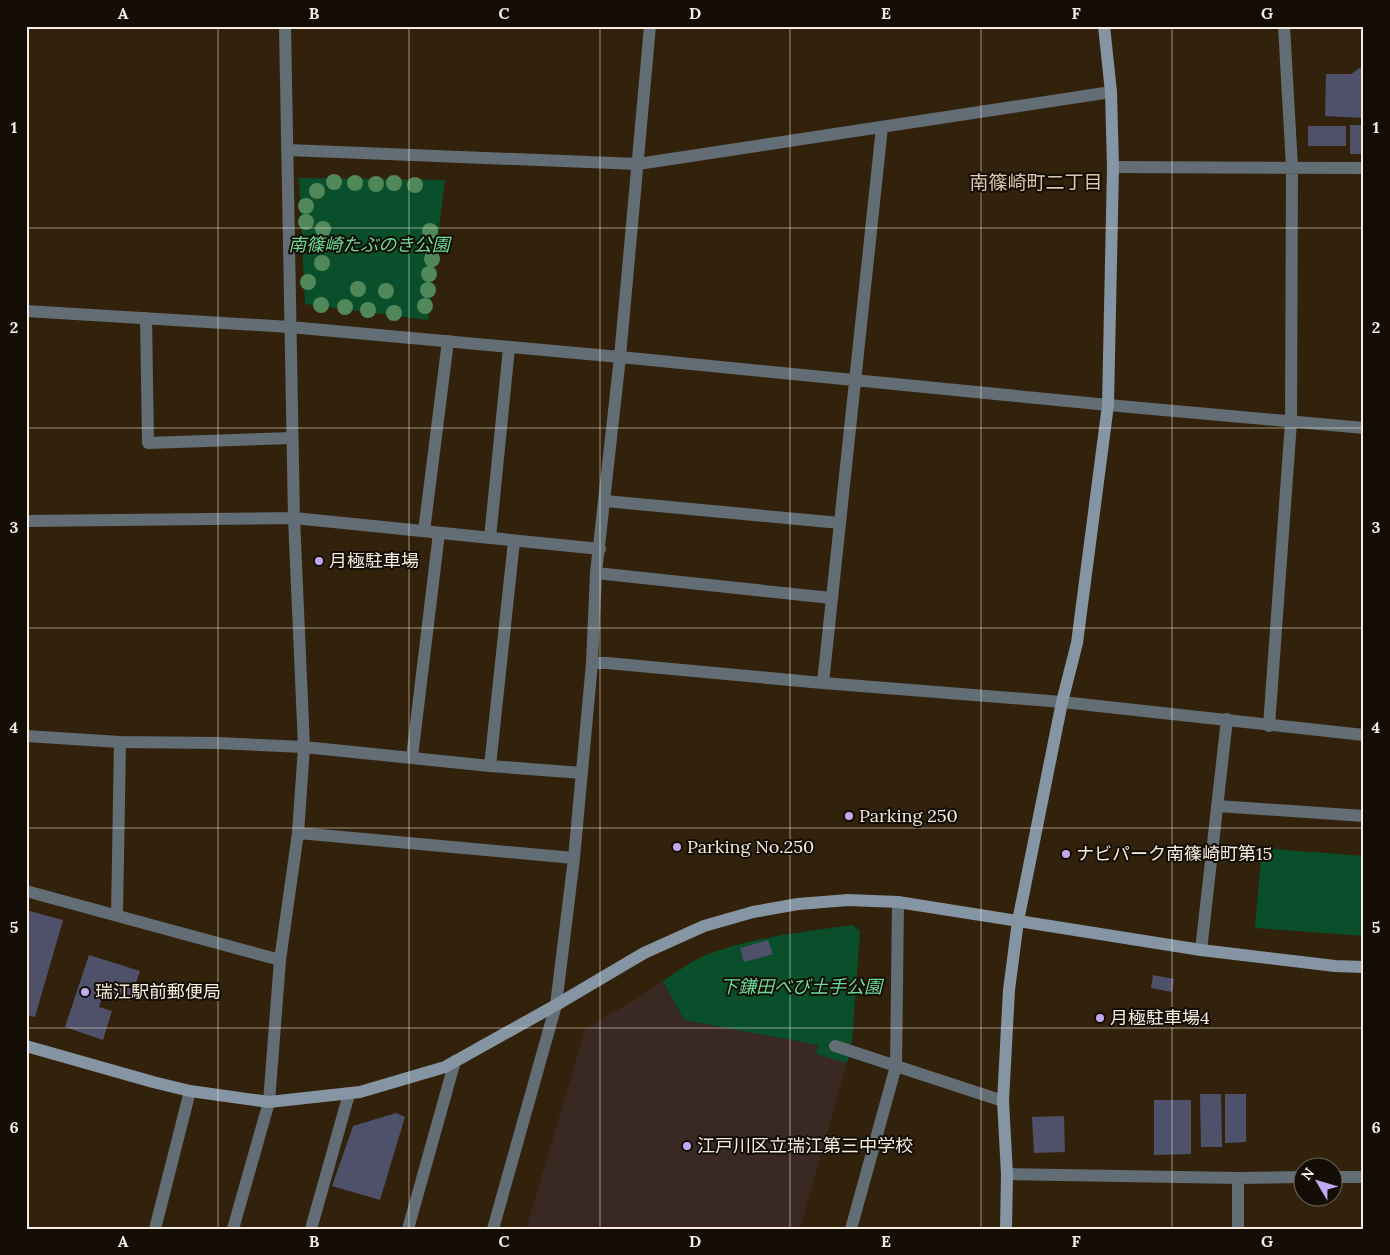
<svg xmlns="http://www.w3.org/2000/svg" width="1390" height="1255" viewBox="0 0 1390 1255" font-family="Lora,'Noto Sans JP',serif">
  <rect width="100%" height="100%" fill="#32220b"/>
  <path fill="#3a2822" d="M663,981L684,1020L818,1045L816,1054L847,1063L800,1229H526L585,1030Z"/>
  <path fill="#094f2c" d="M299,178L445,180L428,320L305,304Z
    M1262,848L1364,856V936L1255,928Z
    M853,925L860,931L852,1041L847,1063L816,1054L818,1045L684,1020L663,981C677,972 691,961 706,955C752,937 803,932 853,925Z"/>
  <path fill="#4f506a" d="M1364,65V118L1325,116L1326,74H1351Z
    M1350,125H1364V154H1350Z
    M1308,126H1346V146H1308Z
    M26,910L63,920L35,1017L26,1015Z
    M768,940L773,954L744,962L740,948Z
    M89,955L140,971L130,1001L104,992L99,1007L112,1011L103,1040L65,1027Z
    M1153,975L1174,979L1172,992L1151,988Z
    M1200,1094H1221L1222,1147H1201Z
    M1225,1094H1246V1142L1225,1143Z
    M1154,1100H1191V1154L1154,1155Z
    M396,1113L405,1117L380,1200L332,1186L353,1126Z
    M1064,1116L1065,1152L1034,1153L1032,1117Z"/>
  <g fill="none" stroke-linecap="round" stroke-linejoin="round">
    <path stroke="#626d76" stroke-width="12" d="M146,318L148,443L292,438
      M605,501L840,523
      M424,531L448,341
      M490,538L509,348
      M596,573L831,598
      M412,757L439,533
      M490,766L514,541
      M1217,806L1364,816
      M298,833L574,858
      M117,915L120,742
      M1201,950L1227,719"/>
    <path stroke="#626d76" stroke-width="12" d="M288,150L638,164L1111,92
      M1113,167L1364,168
      M26,311L290,327L620,357L1108,405L1364,428
      M26,521L294,518L600,549
      M592,663H607L823,683L1062,702L1364,735
      M823,683L882,127
      M1269,726L1291,422L1292,167L1284,26
      M26,736L120,742L217,743L304,747L490,766L582,773
      M26,891L280,960
      M835,1046L1003,1101
      M1007,1174L1238,1178L1302,1177
      M1332,1177H1364
      M155,1229L190,1091
      M233,1229L269,1102L280,960L298,833L304,747L294,518L285,26
      M311,1229L349,1094
      M408,1229L455,1061
      M493,1229L556,1005L574,858L592,663L596,573L620,357L650,26
      M851,1229L896,1066L898,902
      M1238,1229V1178"/>
    <path stroke="#8595a4" stroke-width="12" d="M26,1046L153,1082L190,1091L269,1102L360,1092L445,1067L556,1005L644,953L704,926L753,912L798,904L848,900L898,902L1201,950L1335,966L1364,967
      M1006,1229L1007,1174L1003,1101L1009,990L1018,921L1062,702L1077,643L1108,405L1113,167L1111,92L1104,26"/>
  </g>
  <g fill="#518859">
    <circle cx="334" cy="182" r="8"/>
    <circle cx="355" cy="183" r="8"/>
    <circle cx="394" cy="183" r="8"/>
    <circle cx="376" cy="184" r="8"/>
    <circle cx="415" cy="185" r="8"/>
    <circle cx="317" cy="191" r="8"/>
    <circle cx="306" cy="206" r="8"/>
    <circle cx="306" cy="222" r="8"/>
    <circle cx="323" cy="229" r="8"/>
    <circle cx="430" cy="231" r="8"/>
    <circle cx="432" cy="259" r="8"/>
    <circle cx="322" cy="263" r="8"/>
    <circle cx="429" cy="274" r="8"/>
    <circle cx="308" cy="282" r="8"/>
    <circle cx="358" cy="289" r="8"/>
    <circle cx="428" cy="290" r="8"/>
    <circle cx="386" cy="291" r="8"/>
    <circle cx="321" cy="305" r="8"/>
    <circle cx="425" cy="306" r="8"/>
    <circle cx="345" cy="307" r="8"/>
    <circle cx="368" cy="310" r="8"/>
    <circle cx="394" cy="313" r="8"/>
  </g>
  <path fill="none" stroke="#f7ecdf" stroke-width="1" stroke-opacity="0.55" d="M218,26V1229M409,26V1229M600,26V1229M790,26V1229M981,26V1229M1172,26V1229M26,228H1364M26,428H1364M26,628H1364M26,828H1364M26,1028H1364"/>
  <g fill="#c1a8f3" stroke="#140d05" stroke-width="2">
    <circle cx="319" cy="561" r="5"/>
    <circle cx="849" cy="816" r="5"/>
    <circle cx="677" cy="847" r="5"/>
    <circle cx="1066" cy="854" r="5"/>
    <circle cx="85" cy="992" r="5"/>
    <circle cx="1100" cy="1018" r="5"/>
    <circle cx="687" cy="1146" r="5"/>
  </g>
  <g text-anchor="middle" stroke-width="4" stroke-linejoin="round" paint-order="stroke">
    <g font-size="18" font-style="italic" fill="#6bdb98" stroke="#140d05">
      <text x="369" y="251">南篠崎たぶのき公園</text>
      <text x="801" y="993">下鎌田べび土手公園</text>
    </g>
    <g font-size="18" fill="#f7ecdf" stroke="#140d05" text-anchor="start">
      <text x="329" y="567">月極駐車場</text>
      <text x="859" y="822">Parking 250</text>
      <text x="687" y="853">Parking No.250</text>
      <text x="1076" y="860">ナビパーク南篠崎町第15</text>
      <text x="95" y="998">瑞江駅前郵便局</text>
      <text x="1110" y="1024">月極駐車場4</text>
      <text x="697" y="1152">江戸川区立瑞江第三中学校</text>
    </g>
    <g font-size="19" fill="#ddc7ad" stroke="#140d05">
      <text x="1036" y="189">南篠崎町二丁目</text>
    </g>
  </g>
  <rect width="1390" height="1255" fill="none" stroke="#140d05" stroke-width="55"/>
  <g transform="translate(1318 1182) rotate(308)"><circle r="24" fill="#140d05" stroke="#6f665c"/>
  <path d="M0-4L9 19L0 12L-9 19Z" fill="#c1a8f3"/>
  <text y="-8" font-size="14" font-weight="bold" text-anchor="middle" fill="#f7ecdf">N</text>
  </g>
  <rect x="28" y="28" width="1334" height="1200" fill="none" stroke="#f7ecdf" stroke-width="2"/>
  <g font-size="16" text-anchor="middle" font-weight="bold" fill="#f7ecdf">
    <text x="123" y="19">A</text>
    <text x="314" y="19">B</text>
    <text x="504" y="19">C</text>
    <text x="695" y="19">D</text>
    <text x="886" y="19">E</text>
    <text x="1076" y="19">F</text>
    <text x="1267" y="19">G</text>
    <text x="14" y="133">1</text>
    <text x="1376" y="133">1</text>
    <text x="14" y="333">2</text>
    <text x="1376" y="333">2</text>
    <text x="14" y="533">3</text>
    <text x="1376" y="533">3</text>
    <text x="14" y="733">4</text>
    <text x="1376" y="733">4</text>
    <text x="14" y="933">5</text>
    <text x="1376" y="933">5</text>
    <text x="14" y="1133">6</text>
    <text x="1376" y="1133">6</text>
    <text x="123" y="1247">A</text>
    <text x="314" y="1247">B</text>
    <text x="504" y="1247">C</text>
    <text x="695" y="1247">D</text>
    <text x="886" y="1247">E</text>
    <text x="1076" y="1247">F</text>
    <text x="1267" y="1247">G</text>
  </g>
</svg>
